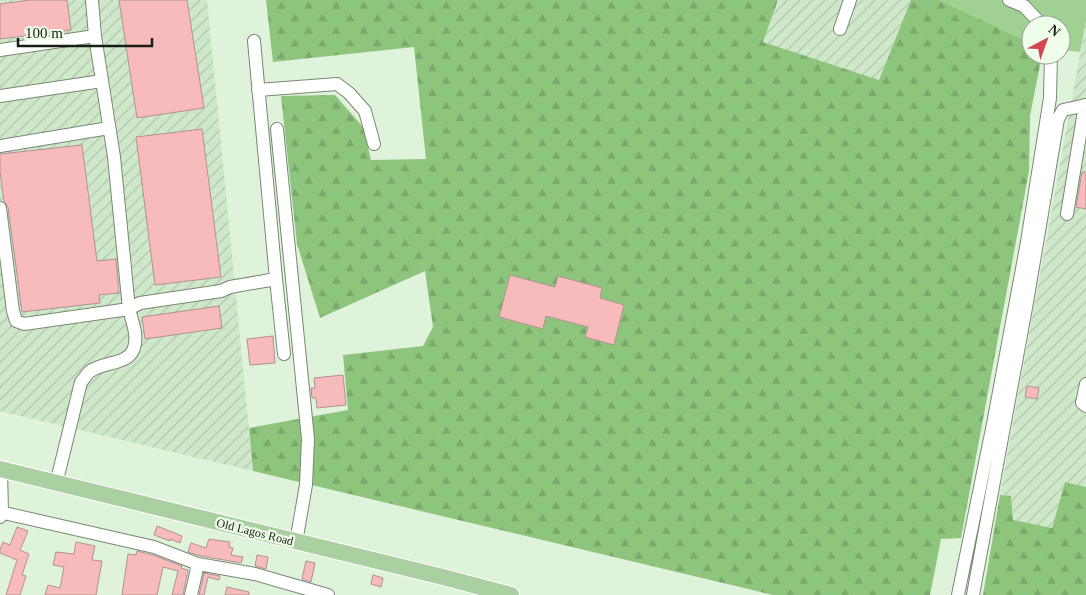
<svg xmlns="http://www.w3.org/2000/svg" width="1086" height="595" viewBox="0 0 1086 595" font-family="Georgia,serif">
  <defs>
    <pattern id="industrial-furrows" width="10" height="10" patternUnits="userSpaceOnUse" patternTransform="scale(1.25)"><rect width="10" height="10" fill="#cfe8c9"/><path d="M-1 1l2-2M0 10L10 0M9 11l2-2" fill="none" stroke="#b1c7ac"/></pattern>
    <pattern id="forest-firs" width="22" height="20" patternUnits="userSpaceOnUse" patternTransform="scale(1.25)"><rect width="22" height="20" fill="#8dc57d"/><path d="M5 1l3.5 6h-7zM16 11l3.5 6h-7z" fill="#79a96b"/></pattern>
  </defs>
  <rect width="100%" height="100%" fill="#dff2da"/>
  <path fill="url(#industrial-furrows)" d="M0,0H207L253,471L0,411Z
    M778,0H911L879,80L763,42Z
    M1086,21V487L1065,482L1052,528L1013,520L1011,496L1000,495Z"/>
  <path fill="#a0d192" d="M939,0H1086V21L1080,52L1061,50V25H1031V43Z"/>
  <path fill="url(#forest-firs)" d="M266,0H778L763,42L879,80L911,0H939L1031,43V55H1042L1030,116L1029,171L961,538L941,539L930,595H773L253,471L249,428L348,410L343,355L423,346L433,327L425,271L320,318L297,244L281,96L335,95L363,127L371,160L426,159L414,47L273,62Z
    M1065,482L1086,487V595H983L1000,495L1011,496L1013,520L1052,528Z"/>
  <path fill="#f7bbbb" stroke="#b19191" d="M31,0H67L71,30L0,39V4Z
    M119,0H187L204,108L137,118Z
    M202,129L221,277L155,285L136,137Z
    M82,145L97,261L116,259L119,293L99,295L100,303L22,312L8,207L4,201L0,172V154Z
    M1082,172H1086V209L1076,207Z
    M510,275L555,287L558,276L602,288L600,298L624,305L614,345L585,337L588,327L546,316L543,329L499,317Z
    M219,306L222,328L145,339L142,317Z
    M273,336L275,363L250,365L247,339Z
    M343,375L346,405L317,408L316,398H312L311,388H315L314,378Z
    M1027,386L1039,388L1037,399L1025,397Z
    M157,526L182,536L180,543L170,539V541L154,535Z
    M17,527L28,531L20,550L29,554L22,575L26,576L20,595H6L17,560L0,553V549L3,542L10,545Z
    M209,539L230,542L229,547L233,548L231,555L243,557L241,563L201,556L188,552L191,543L206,548Z
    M76,542L95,546L92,560L102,561L96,595H45L48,585L60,588L64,567L53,565L56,552L74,554Z
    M137,551L153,555L182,566L181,568L188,570L183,595H172L178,571L163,567L157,595H122L128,554L136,555Z
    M257,555L268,557L266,569L255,566Z
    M306,561L315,563L311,582L302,579Z
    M204,573L220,576L219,580L208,577L204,595H199Z
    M373,575L383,578L381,587L371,584Z
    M227,587L249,592V595H225Z"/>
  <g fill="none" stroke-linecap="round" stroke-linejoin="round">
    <defs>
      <path id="minor" d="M1009,0L1024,6L1042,25
        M840,29L850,0
        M0,50L95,36
        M258,90L337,84L349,93L365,111L374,144
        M0,96L102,81
        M277,129L308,439L306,485L296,542
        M0,146L109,128
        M0,208L13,311L16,321L24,324L129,309L140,303L221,291L230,287L276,279L254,41
        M1067,214L1085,105
        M276,279L284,354
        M1086,384L1082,403L1086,406
        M56,484L81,382C84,379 86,375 89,372C107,358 139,369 135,333C134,325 131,317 129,309L114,157L95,36L92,0
        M0,512L154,547L198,564L255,574L328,595
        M0,517L2,512L1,469
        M191,595L198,564
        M958,595L993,424L1027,242L1050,98L1051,55
        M973,595L1026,308L1058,119L1063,110L1086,105"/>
      <path id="major" d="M0,469L443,577L511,595"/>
    </defs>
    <use href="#minor" stroke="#778972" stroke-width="14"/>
    <use href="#major" stroke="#fff" stroke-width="18"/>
    <use href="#minor" stroke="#fff" stroke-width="12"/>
    <use href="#major" stroke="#aacfa0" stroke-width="16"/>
  </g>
  <g text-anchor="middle" stroke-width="4.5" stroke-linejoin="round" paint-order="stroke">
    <g font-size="12" fill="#171e15" stroke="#effeea">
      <text transform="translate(255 532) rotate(14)" y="4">Old Lagos Road</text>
    </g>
  </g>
  <g transform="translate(1046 40) rotate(41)"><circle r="24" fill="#effeea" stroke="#99a495"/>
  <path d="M0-4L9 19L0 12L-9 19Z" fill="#d54553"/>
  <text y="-8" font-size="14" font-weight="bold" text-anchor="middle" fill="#171e15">N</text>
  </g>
  <path d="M18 38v8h134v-8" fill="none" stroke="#171e15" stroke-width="2.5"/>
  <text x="25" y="38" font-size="15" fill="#171e15" stroke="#effeea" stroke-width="4" paint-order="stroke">100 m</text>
</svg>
